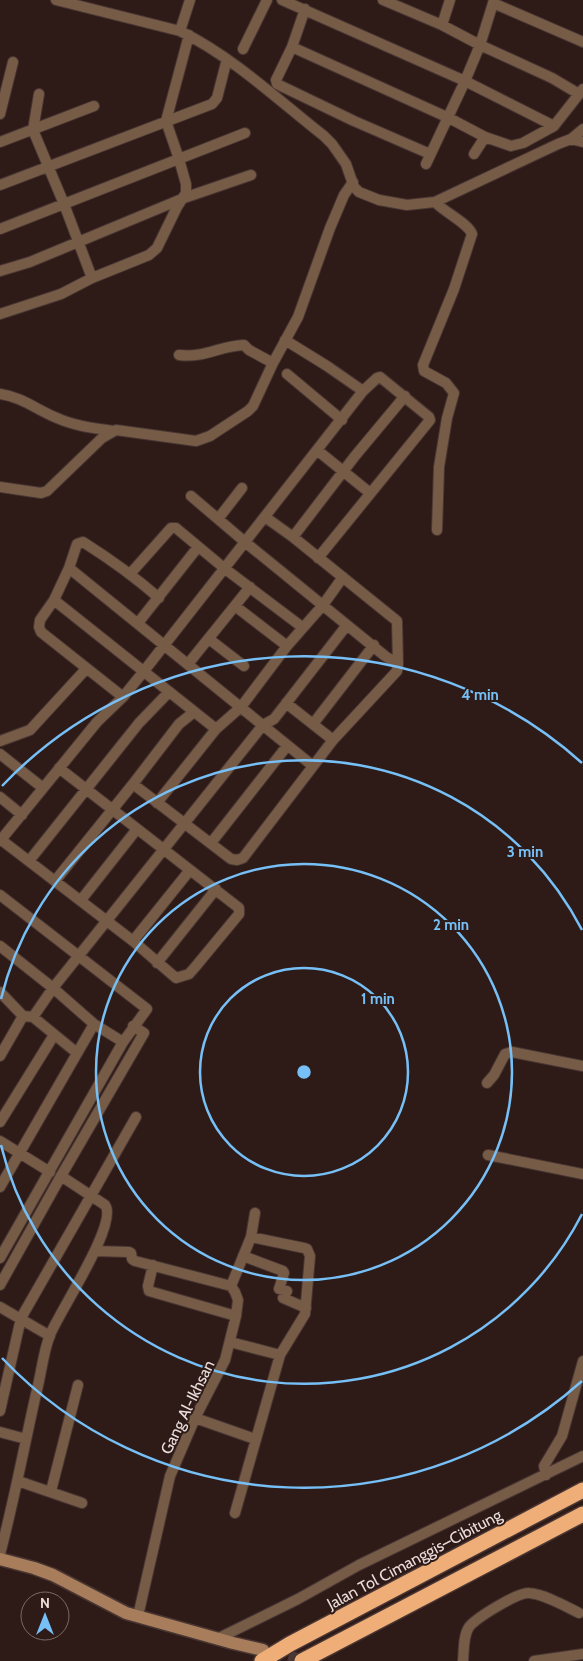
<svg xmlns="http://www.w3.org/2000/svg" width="583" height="1661" viewBox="0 0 583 1661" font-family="Cabin,sans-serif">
  <rect width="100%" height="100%" fill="#2e1b18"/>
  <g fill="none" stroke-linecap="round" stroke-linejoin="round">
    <path stroke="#4a3835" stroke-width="12" stroke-dasharray="12 6" stroke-linecap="butt" d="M271,1652L306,1661"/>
    <defs>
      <path id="street" d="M56,0L180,31C233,57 278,100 324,136L332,144L346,164L354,187L359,192L379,200L407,205L435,202L558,144L571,139L583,142
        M282,0L465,81L554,126
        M383,0L442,25L480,45L552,78L579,94
        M493,3L583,42
        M305,9L292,47L276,80L277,84L354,121L430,154
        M442,25L450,0
        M180,31L190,0
        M292,47L449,118L485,137L511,146L523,143L554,126L583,89
        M243,49L267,0
        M39,94L33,130L64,204L92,278
        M0,114L13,62
        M571,139L583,129
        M0,142L94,106
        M474,154L485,137
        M426,164L465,81L480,45L494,0
        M0,185L212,104L217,98L227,59
        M435,202C444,212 468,223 472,234L454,289L423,365L424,371L446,383L454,393L447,418L439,467L437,530
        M0,229L245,133
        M0,271L30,262L184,198L251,175
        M0,314L61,294L92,278L149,255L157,248L177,207L186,193V184L179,159L166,121L189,35
        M285,340L327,366L363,391
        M179,355C206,358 219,346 244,345L249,350L273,363
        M287,374L342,420
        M0,394C22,397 37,410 57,418C75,426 94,428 113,431
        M317,450L370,493
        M0,487L41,493L47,491L102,438L116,430L196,441L210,436L248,411L253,406L273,363L298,317L330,228L344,195L353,182
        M265,517L293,537L397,621L398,664
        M218,519L242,488
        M293,537L355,456L405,396
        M69,568L313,766
        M130,574L171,528H176L224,568L302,627
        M54,600L216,729
        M235,606L287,646
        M138,623L198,547
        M209,639L244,666
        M188,664L250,587
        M123,697L41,632L39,627L40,620L54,600L69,568L77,544L83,542C110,559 135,577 159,598
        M286,703L333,740
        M313,724L374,645
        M0,741L30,730L86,669
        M0,754L43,788
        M133,784L231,859L237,860L243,858L333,740L397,671L398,664L385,656L245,542L191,496
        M0,797L22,815
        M157,803L216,729L241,707L287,646L323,605L343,577
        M0,839L133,941L176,978L189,974L196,966L239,914V908L59,768
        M0,841L97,722L123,697L144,671L363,391L377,378L380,377L429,417L430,420L318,558
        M211,843L287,746
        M29,861L139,723L169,692
        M55,881L133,784L179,724L194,712
        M0,895L147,1009L123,1042L0,1258
        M81,900L137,829
        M133,941L190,870
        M0,946L53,988L94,1024L123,1042
        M157,963L216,889
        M0,992L23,1016L33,1017L77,1053
        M33,1017L53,988L263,725L274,719L347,625
        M0,1056L23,1016
        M487,1083L494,1075L505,1054L512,1052L583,1066
        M0,1122L54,1035
        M0,1141L50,1172
        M488,1155L583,1174
        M0,1187L94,1024
        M95,1251L129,1252L131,1253L132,1259L135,1261L231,1286
        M243,1256L283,1271L284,1273L279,1289L287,1291L283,1298L306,1308
        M153,1265L148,1286L149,1291L236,1316
        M0,1285L61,1176L144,1033L133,1026
        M0,1307L50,1336
        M230,1342L280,1355
        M0,1411L21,1318L136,1117
        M195,1418L255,1439
        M0,1432L26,1439
        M546,1475L544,1466L562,1436L583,1361
        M18,1481L82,1503
        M51,1491L78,1385
        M235,1513L280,1355L305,1314L310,1256L307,1249L304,1248L251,1237
        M0,1554C14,1501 24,1447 36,1394C41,1376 43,1352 50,1335C59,1312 119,1223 105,1205L61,1176
        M138,1616L170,1476L195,1418L225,1360L236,1316L238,1300L235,1292L231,1286L251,1237L255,1213
        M219,1638L298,1599L359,1565L583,1456
        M463,1661C464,1651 463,1636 469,1627C476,1618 518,1592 529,1593C544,1594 565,1606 579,1613
        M534,1661L583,1654"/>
      <path id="secondary" d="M0,1559L34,1568L53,1575L126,1613L233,1643L263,1650"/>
      <path id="highway" d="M262,1661L290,1644L583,1490
        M302,1661L583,1514"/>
    </defs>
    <use href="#street" stroke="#493633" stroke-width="12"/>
    <use href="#secondary" stroke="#493633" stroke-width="15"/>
    <use href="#highway" stroke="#493633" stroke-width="18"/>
    <use href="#street" stroke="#765c47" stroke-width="10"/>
    <use href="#secondary" stroke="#a77d5b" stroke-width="12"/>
    <use href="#highway" stroke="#efad77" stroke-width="15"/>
  </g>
  <g fill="none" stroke="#76c0f7" stroke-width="2.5">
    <circle cx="304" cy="1072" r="104"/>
    <circle cx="304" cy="1072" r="208"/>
    <path d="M582 1214A312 312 0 0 1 1 1145M1 999A312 312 0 0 1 582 930"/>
    <path d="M582 1381A416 416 0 0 1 2 1358M2 786A416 416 0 0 1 582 763"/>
  </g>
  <g text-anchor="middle" stroke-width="4" stroke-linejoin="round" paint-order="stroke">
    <g font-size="16" fill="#ecdedc" stroke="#2e1b18">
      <text transform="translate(187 1407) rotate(-64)" y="6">Gang Al-Ikhsan</text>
      <text transform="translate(414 1559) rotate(-28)" y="6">Jalan Tol Cimanggis–Cibitung</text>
    </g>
  </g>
  <circle cx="304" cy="1072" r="8" fill="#76c0f7" stroke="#2e1b18" stroke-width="2.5"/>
  <g font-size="15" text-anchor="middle" font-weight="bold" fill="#76c0f7" stroke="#2e1b18" stroke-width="4" stroke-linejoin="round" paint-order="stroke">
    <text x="480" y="700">4 min</text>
    <text x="525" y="857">3 min</text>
    <text x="451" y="930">2 min</text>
    <text x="378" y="1004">1 min</text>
  </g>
  <g transform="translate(45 1616)"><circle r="24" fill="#2e1b18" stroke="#7a6966"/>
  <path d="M0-4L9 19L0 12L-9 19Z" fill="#76c0f7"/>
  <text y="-8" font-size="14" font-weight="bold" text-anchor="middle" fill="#ecdedc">N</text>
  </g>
</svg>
